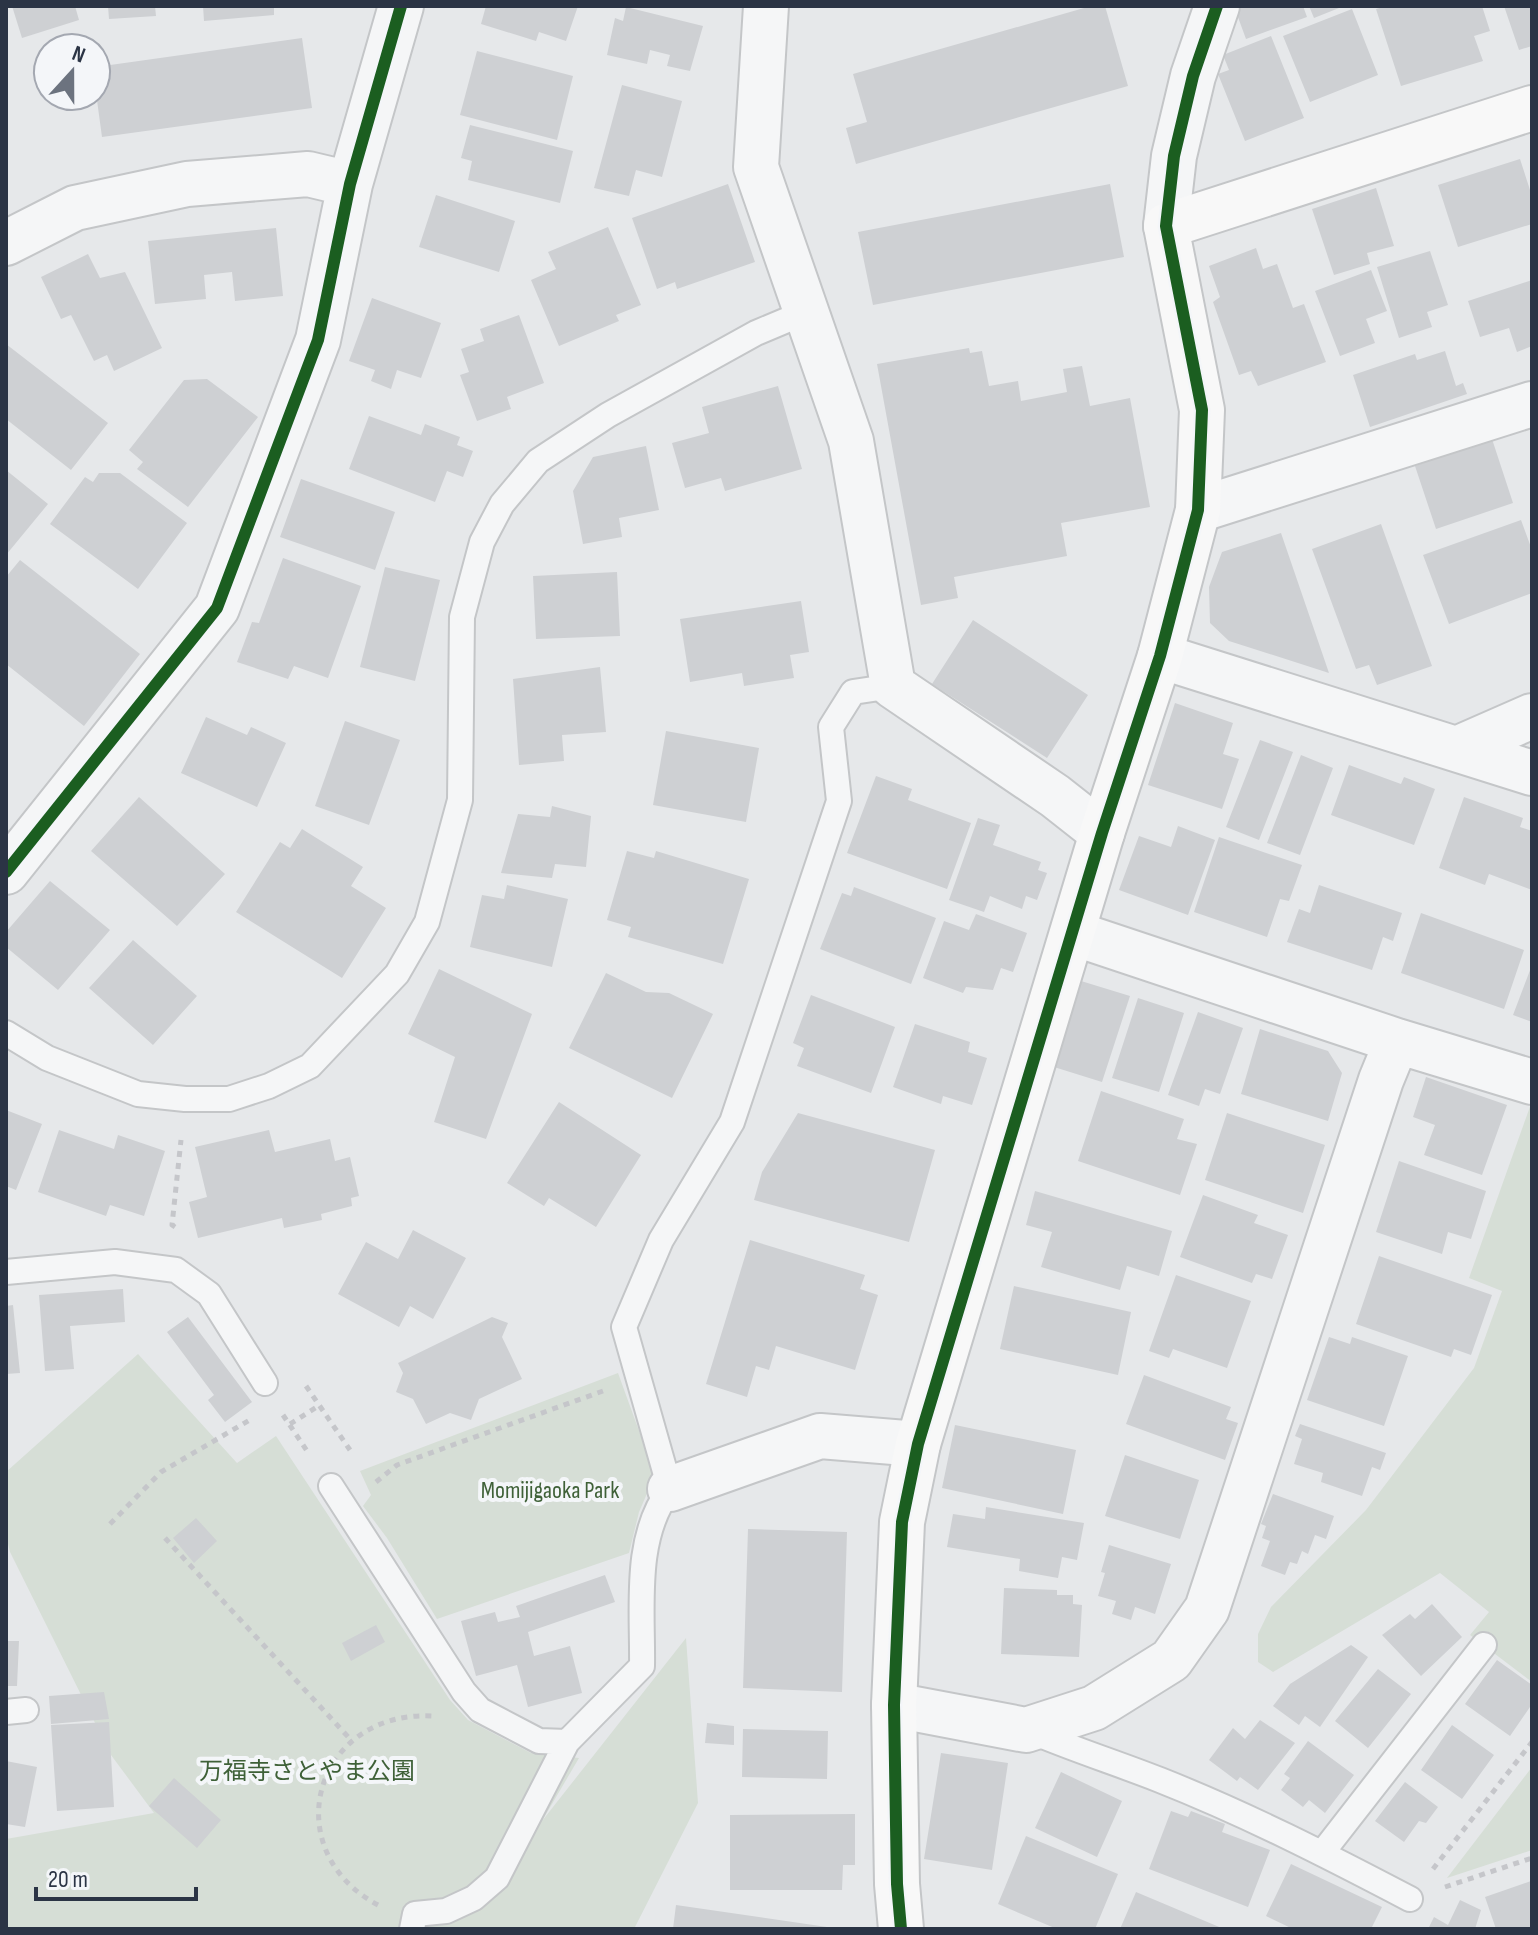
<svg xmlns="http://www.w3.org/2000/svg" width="1538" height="1935" viewBox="0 0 1538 1935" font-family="'Sofia Sans Condensed','Noto Sans JP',sans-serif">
  <rect width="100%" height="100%" fill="#e6e8ea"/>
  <path fill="#d6ded6" d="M1532,1101V1682L1470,1635L1489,1612L1440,1573L1273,1672L1258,1662V1634L1271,1607L1366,1510L1474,1368L1502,1291L1469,1278Z
    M138,1354L237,1463L276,1436L450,1700L468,1720L531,1753L579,1758L542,1821L686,1638L698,1803L634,1929H6V1839L154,1813L111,1755L10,1552L6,1536V1472Z
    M618,1373L655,1475L639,1512L629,1553L437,1619L387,1538L363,1506L371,1495L360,1471Z
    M1532,1767V1850L1447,1878Z"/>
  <path fill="#ced0d3" d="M12,6H75L79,20L22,38Z
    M108,6H155L156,16L109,19Z
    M203,6H274V15L204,21Z
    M486,6H578L566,41L539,32L536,41L481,24Z
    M1091,6H1105L1128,86L856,164L846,128L867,122L853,74Z
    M1244,6H1303L1307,17L1246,39L1235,9Z
    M1309,6H1344L1314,18Z
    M1386,6H1482L1490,31L1474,36L1483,61L1401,86L1376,9Z
    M1504,6H1532V46L1519,50Z
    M626,7L703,26L690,71L667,66L670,55L650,50L647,64L607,55L615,18L623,21Z
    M1352,9L1378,75L1310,102L1283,36Z
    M1271,36L1304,118L1245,141L1218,74L1229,70L1223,55Z
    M302,38L312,108L102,137L96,93V67Z
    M477,51L573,76L557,140L460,115Z
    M622,85L682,101L662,177L636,170L629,196L594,188Z
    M470,125L573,151L560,203L468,180L472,161L461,158Z
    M1520,159L1530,190L1532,189V224L1458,247L1438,185Z
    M728,184L755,262L677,289L675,282L657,289L632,218Z
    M1110,184L1124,257L873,305L858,232Z
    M1376,188L1394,246L1367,253L1370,264L1334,275L1312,209Z
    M436,195L515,221L499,272L419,247Z
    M608,227L641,305L616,315L619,321L559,346L531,280L556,269L548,252Z
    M276,228L283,296L235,301L232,272L204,275L206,299L155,304L148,241Z
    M1256,248L1263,269L1277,264L1293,308L1304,304L1326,362L1258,386L1251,371L1239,375L1213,302L1220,297L1209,266Z
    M1430,251L1448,305L1427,312L1432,327L1399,338L1377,267Z
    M88,254L100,278L125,272L162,348L114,371L107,355L94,361L71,315L61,319L41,277Z
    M1371,270L1387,311L1366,319L1375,343L1340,356L1315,291Z
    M1532,280V346L1517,352L1509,328L1480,337L1468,301Z
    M372,298L441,323L421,378L397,370L391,389L371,381L375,370L349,361Z
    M519,315L544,383L507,397L511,409L477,421L460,375L469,372L461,349L484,341L480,329Z
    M6,344L108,423L71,470L6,419Z
    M969,348L970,353L982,351L989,386L1018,381L1021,401L1067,392L1063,369L1082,366L1090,406L1130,398L1150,507L1061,523L1067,556L954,577L958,598L921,605L877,364Z
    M1445,351L1456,386L1463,383L1467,394L1370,427L1353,375L1415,354L1417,360Z
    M207,379L258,417L188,507L137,469L143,462L129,450L184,380Z
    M778,386L802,469L725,491L721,478L685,488L672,443L709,433L702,407Z
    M369,416L421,435L425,424L460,437L457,445L473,451L463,477L447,471L435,502L349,469Z
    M1492,439L1513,503L1436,529L1415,466Z
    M646,446L659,510L619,518L622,537L583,544L573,491L593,457Z
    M6,470L48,504L6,555Z
    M99,473H120L187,523L138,589L50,524L85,477L93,482Z
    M301,479L395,512L375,570L280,537Z
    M1521,520L1532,550V593L1449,624L1423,555Z
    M1381,524L1432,666L1377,685L1369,665L1356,669L1312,549Z
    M1281,533L1329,673L1229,641L1210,623L1209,587L1222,552Z
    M283,558L361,586L328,678L294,666L288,679L237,662L252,622L259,623Z
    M20,560L140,654L84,726L6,664V577Z
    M385,567L440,580L415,681L360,667Z
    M617,572L620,636L536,639L533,576Z
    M801,601L809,652L790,655L794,678L744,686L742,673L690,682L680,619Z
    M973,620L1088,695L1047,758L932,684Z
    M600,667L606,732L562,735L564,761L519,765L513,679Z
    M1175,703L1233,723L1223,754L1239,759L1222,809L1148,785Z
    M206,717L247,735L251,727L286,743L257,807L181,773Z
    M345,721L400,740L369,825L315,806Z
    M666,731L759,748L746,822L653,805Z
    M1260,740L1293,752L1259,840L1226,827Z
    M1301,755L1333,768L1300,855L1267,843Z
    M1349,765L1401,784L1404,777L1435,789L1414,845L1331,815Z
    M876,776L912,789L908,800L971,823L947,889L847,853Z
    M139,797L225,874L177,926L91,851Z
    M1464,797L1523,818L1520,827L1532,831V890L1489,874L1485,885L1439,868Z
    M552,806L591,816L586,867L555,864L552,878L501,873L518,814L550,817Z
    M978,818L1000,825L993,845L1041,862L1038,870L1047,873L1037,900L1026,896L1022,909L990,896L984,912L949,900Z
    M1178,826L1215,840L1188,915L1119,890L1139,836L1171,847Z
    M302,829L363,867L351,886L386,908L342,978L236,912L280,842L290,848Z
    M1219,837L1302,865L1289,901L1280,899L1267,937L1194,912Z
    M627,851L654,858L656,851L749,879L723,964L628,937L631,927L607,920Z
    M50,881L110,930L58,990L6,947V932Z
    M507,885L568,899L552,967L470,947L482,895L504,899Z
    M1319,885L1402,913L1393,941L1383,937L1372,970L1287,942L1299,909L1310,913Z
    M854,887L936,918L911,984L820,949L842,893L851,896Z
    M1421,913L1524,950L1504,1009L1401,973Z
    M976,914L1027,933L1013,972L1001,968L993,990L966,987L963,993L923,978L944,921L969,930Z
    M133,940L197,996L153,1045L89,988Z
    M1532,965V1022L1513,1015Z
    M439,969L532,1014L486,1139L434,1122L455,1057L408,1034Z
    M606,973L646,992L669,993L713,1014L672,1098L569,1048Z
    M1081,981L1130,996L1102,1082L1054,1067Z
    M811,995L895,1027L871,1093L797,1066L804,1048L793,1043Z
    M1138,998L1184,1013L1159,1092L1112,1078Z
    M1198,1012L1243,1028L1220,1094L1205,1089L1199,1106L1168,1095Z
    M915,1024L970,1042L968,1052L987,1058L972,1105L943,1096L941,1104L893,1087Z
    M1260,1029L1328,1051L1342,1073L1328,1121L1241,1094Z
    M1426,1077L1507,1105L1482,1175L1424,1155L1435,1125L1413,1117Z
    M1101,1091L1184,1119L1177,1139L1197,1144L1180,1195L1078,1161Z
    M559,1102L641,1155L596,1227L549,1198L544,1206L507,1183Z
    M6,1110L42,1124L16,1190L6,1186Z
    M798,1113L935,1150L909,1242L754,1200L762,1172Z
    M1227,1113L1325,1145L1303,1213L1205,1180Z
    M59,1130L114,1149L118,1135L165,1151L144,1216L110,1205L106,1216L38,1192Z
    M269,1130L275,1152L330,1139L335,1161L350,1157L359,1196L351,1198L352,1206L321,1214L322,1220L284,1228L282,1218L198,1238L189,1202L207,1197L195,1147Z
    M1399,1161L1486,1191L1471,1239L1448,1232L1442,1254L1376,1232Z
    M1035,1191L1172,1231L1159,1276L1127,1266L1120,1290L1041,1267L1052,1232L1026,1225Z
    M1203,1195L1258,1215L1254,1223L1288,1235L1272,1279L1256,1274L1252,1283L1180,1257Z
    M413,1230L466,1258L433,1319L410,1306L399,1327L338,1294L366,1242L398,1259Z
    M750,1240L865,1275L860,1289L878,1295L855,1370L776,1346L769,1370L756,1366L747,1397L706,1384Z
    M1379,1256L1492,1295L1471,1355L1454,1349L1451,1357L1356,1324Z
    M1176,1275L1251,1301L1227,1368L1173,1349L1169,1358L1149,1351Z
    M1014,1286L1131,1312L1118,1375L1000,1349Z
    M123,1289L125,1322L70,1326L74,1369L45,1371L39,1295Z
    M13,1305L20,1373L6,1374V1306Z
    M188,1317L252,1402L225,1422L208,1400L214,1395L167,1332Z
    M492,1317L508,1323L502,1337L522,1379L479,1399L471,1420L450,1413L426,1424L413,1399L396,1392L403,1373L398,1363Z
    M1329,1337L1350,1344L1352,1337L1408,1356L1384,1426L1307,1400Z
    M1144,1375L1231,1407L1226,1419L1238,1423L1225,1460L1126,1424Z
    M1300,1424L1386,1453L1380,1470L1372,1467L1362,1496L1321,1482L1323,1473L1294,1464L1302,1439L1295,1436Z
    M955,1425L1076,1450L1063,1514L942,1488Z
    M1125,1455L1199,1480L1180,1539L1105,1516Z
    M1273,1494L1334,1516L1326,1539L1315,1535L1308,1554L1302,1551L1297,1564L1290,1562L1285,1575L1261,1566L1270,1541L1262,1538L1266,1526L1261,1524Z
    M986,1507L1084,1523L1077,1560L1062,1557L1058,1578L1019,1571L1020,1559L947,1547L953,1514L985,1519Z
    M196,1518L217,1541L194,1563L173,1538Z
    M748,1529L847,1532L842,1692L743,1688Z
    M1109,1545L1171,1564L1155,1614L1135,1607L1131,1620L1112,1614L1116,1601L1098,1596L1105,1573L1101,1572Z
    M605,1575L615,1602L528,1632L534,1656L570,1646L582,1693L528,1707L517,1665L476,1676L461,1621L495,1612L498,1622L520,1617L516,1606Z
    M1004,1588L1057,1590V1595H1073V1604L1082,1605L1079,1657L1001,1654Z
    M1432,1604L1462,1637L1421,1676L1382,1635L1410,1614L1415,1619Z
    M376,1625L385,1642L351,1661L342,1643Z
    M6,1641H19L17,1686H6Z
    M1351,1645L1368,1657L1320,1727L1305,1716L1299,1725L1273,1706L1290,1684Z
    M1497,1660L1532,1685V1704L1510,1736L1465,1704Z
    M1378,1669L1411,1694L1368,1748L1335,1721Z
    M104,1692L109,1719L51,1724L49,1696Z
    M1260,1720L1295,1743L1258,1790L1240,1777L1237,1781L1209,1760L1233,1728L1245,1739Z
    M109,1722L114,1807L57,1811L51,1725Z
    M707,1723L734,1726V1745L705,1743Z
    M1452,1725L1494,1755L1462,1799L1421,1770Z
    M743,1729L828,1731L827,1779L742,1777Z
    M1308,1741L1354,1775L1325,1813L1309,1800L1303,1807L1281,1790L1290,1778L1284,1774Z
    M941,1753L1008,1763L992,1870L924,1859Z
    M6,1761L37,1767L25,1827L6,1824Z
    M1061,1772L1122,1801L1097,1857L1035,1828Z
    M174,1778L221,1820L197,1848L149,1806Z
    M1405,1782L1438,1807L1426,1823L1419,1821L1404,1842L1375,1821Z
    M1171,1811L1188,1817L1191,1811L1225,1824L1222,1832L1270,1850L1248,1907L1149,1869Z
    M855,1814V1865H843L842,1890H730V1815Z
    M1026,1836L1118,1874L1095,1929H1057L998,1904Z
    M1291,1864L1382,1907L1371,1929H1293L1266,1916Z
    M1531,1881L1532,1929H1496L1485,1897Z
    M1136,1892L1224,1929H1120Z
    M1460,1900L1481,1910L1475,1929H1428L1434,1917L1448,1925Z
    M676,1905L827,1927L826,1929H673Z"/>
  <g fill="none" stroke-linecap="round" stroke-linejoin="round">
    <defs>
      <path id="lane" d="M6,1033L47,1058L138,1094L185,1099H229L269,1086L310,1066L397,974L427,922L460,800L462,617L482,542L502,504L538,461L608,415L756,333L806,312
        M6,1272L115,1262L176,1270L209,1294L265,1383
        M331,1486L464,1692L480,1710L539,1741L567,1742
        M6,1712L26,1710
        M1028,1730C1072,1749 1117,1763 1160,1780C1246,1814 1328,1856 1410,1899
        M1322,1853L1484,1645
        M412,1929L415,1914L446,1911L474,1898L497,1878L567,1742L642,1666C643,1608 633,1538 670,1489L624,1327L661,1240L732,1122L839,801L831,727L853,692L893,686"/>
      <path id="street" d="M766,6L756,167L851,441L893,686L1055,796L1102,833
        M1166,226L1174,156L1193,76L1217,6
        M6,243L75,208L187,184L308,174L350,184
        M1198,510L1532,404
        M1160,656L1532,773
        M1459,748L1532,716
        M6,872L217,608L318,340L350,184L401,6
        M1073,933L1397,1041L1532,1082
        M670,1489L820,1436L918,1444
        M894,1705L1026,1730L1094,1708L1171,1660L1207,1609L1381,1080L1397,1041"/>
      <path id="secondary" d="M901,1929L897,1884L894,1705L902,1522L918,1444L1102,833L1160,656L1198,510L1202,410L1166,226L1532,108"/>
    </defs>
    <use href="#lane" stroke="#c4c6c8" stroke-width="28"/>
    <use href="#street" stroke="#c4c6c8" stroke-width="48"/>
    <use href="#secondary" stroke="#c4c6c8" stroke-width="48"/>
    <path stroke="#c5c6ca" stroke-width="5" stroke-dasharray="6 6" stroke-linecap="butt" d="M175,1227L172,1225L181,1140
      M306,1386L350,1450
      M283,1415L309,1454
      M290,1424L320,1405
      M376,1482L397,1465L603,1391
      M110,1524L161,1472L253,1418
      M165,1538L351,1740
      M1433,1869L1532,1742
      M1445,1887L1532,1858
      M378,1905C275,1850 314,1710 433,1716"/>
    <use href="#lane" stroke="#f5f6f7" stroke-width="24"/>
    <use href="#street" stroke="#f5f6f7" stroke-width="44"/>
    <use href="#secondary" stroke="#f8f8f8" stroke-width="44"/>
    <defs>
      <path id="cycleway" d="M6,872L217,608L318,340L350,184L401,6
        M901,1929L897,1884L894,1705L902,1522L918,1444L1102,833L1160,656L1198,510L1202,410L1166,226L1174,156L1193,76L1217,6"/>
    </defs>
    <use href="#cycleway" stroke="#f4f6f9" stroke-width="17"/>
    <use href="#cycleway" stroke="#1b5e20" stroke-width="12"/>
  </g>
  <g text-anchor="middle" stroke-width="8" stroke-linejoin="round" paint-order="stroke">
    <g font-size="24" fill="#3f6138" stroke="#f4f6f9">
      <text x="550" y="1498">Momijigaoka Park</text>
      <text x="307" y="1779">万福寺さとやま公園</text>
    </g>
  </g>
  <rect width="1538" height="1935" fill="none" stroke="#2b3445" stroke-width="16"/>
  <g transform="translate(72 72) rotate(21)"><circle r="38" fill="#f4f6f9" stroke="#a4a8b1" stroke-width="2"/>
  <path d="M0-6L14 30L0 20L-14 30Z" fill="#6c737f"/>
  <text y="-12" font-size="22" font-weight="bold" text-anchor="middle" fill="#2b3445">N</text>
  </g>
  <path d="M36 1887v12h160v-12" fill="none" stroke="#2b3445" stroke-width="4"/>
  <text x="48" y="1887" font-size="24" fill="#2b3445" stroke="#f4f6f9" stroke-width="6" paint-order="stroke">20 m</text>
</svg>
